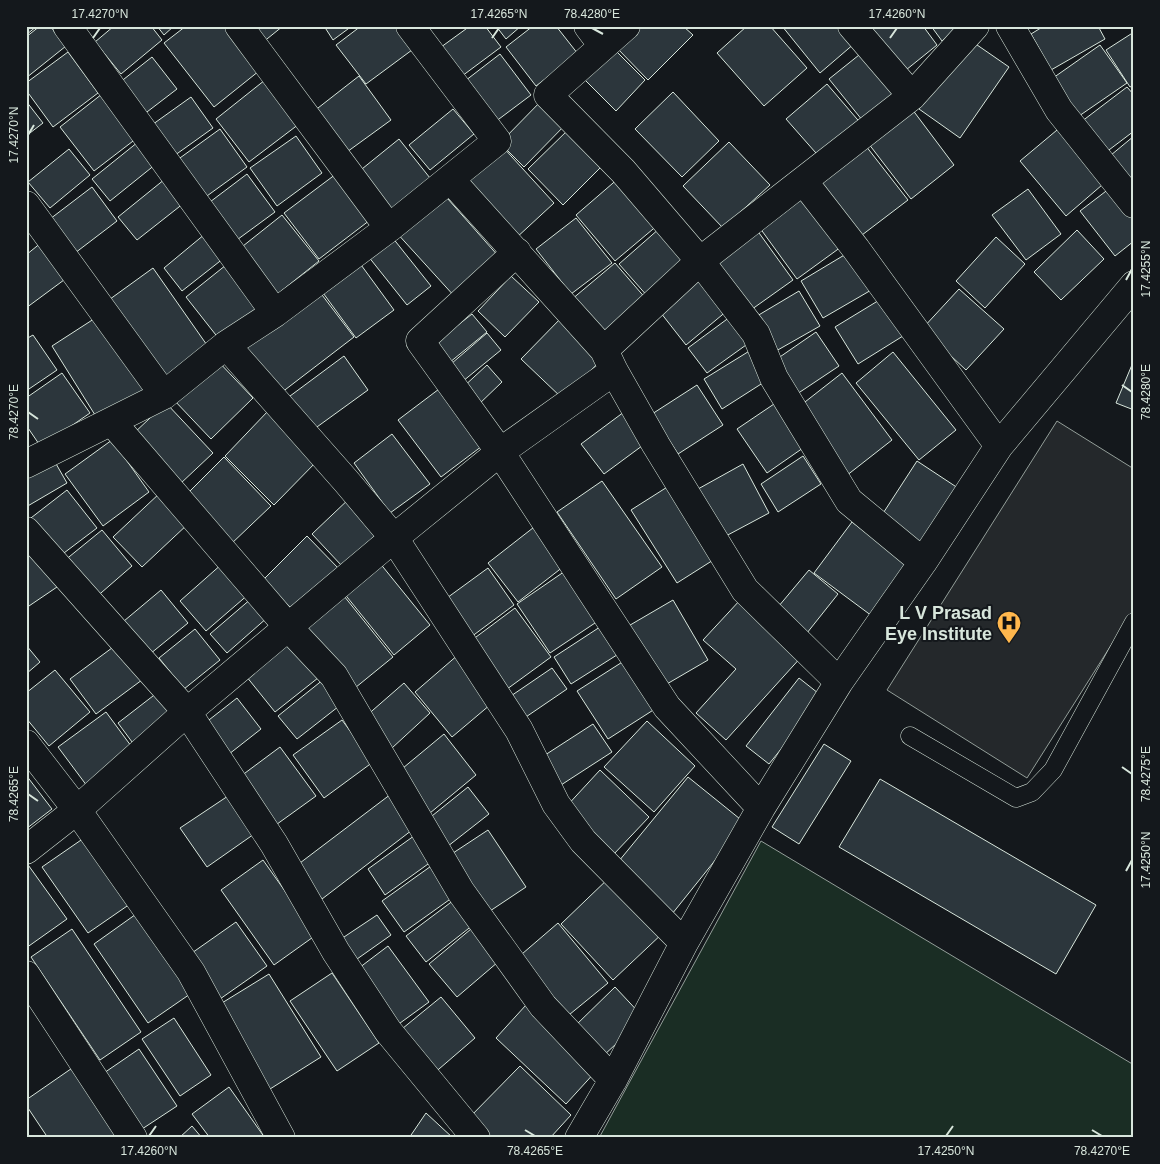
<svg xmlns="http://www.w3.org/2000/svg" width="1160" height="1164" viewBox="0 0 1160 1164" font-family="Arial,sans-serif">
  <rect width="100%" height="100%" fill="#14181c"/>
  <path fill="#1a2d24" stroke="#939e99" d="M761,841L1134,1065V1138H599Z"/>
  <path fill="#24282b" stroke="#939e99" d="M1057,421L1134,469V609L1027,778L887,690Z"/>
  <path fill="#2c363c" stroke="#d8e6dc" d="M26,26H37L26,35Z
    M40,26H50L66,46L26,78V37Z
    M114,26H151L162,40L121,74L95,42Z
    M157,26H174L164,35Z
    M186,26H224L259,71L214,107L164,43Z
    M248,26H283L262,43Z
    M324,26H352L333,40Z
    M361,26H395L412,50L366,84L336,45Z
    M470,26H485L501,47L458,79L437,50Z
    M496,26H521L506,39Z
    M533,26H556L578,54L536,86L506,47Z
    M637,26H683L693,35L648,80L616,47Z
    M747,26H770L807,68L764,106L717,53Z
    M782,26H841L855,43L820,73Z
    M877,26H923L937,45L901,74L869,33Z
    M931,26H961L942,41Z
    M1044,26H1098L1105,39L1051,70L1031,34Z
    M1134,32V85L1130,87L1106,50Z
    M967,38L1009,67L960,138L919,109Z
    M1100,45L1127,83L1079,116L1053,78Z
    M612,47L645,80L616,111L583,78Z
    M864,51L902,98L867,126L829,79Z
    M68,52L98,93L53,127L26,90V83Z
    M500,54L531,95L491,125L461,84Z
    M152,57L177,89L143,115L119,83Z
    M359,76L391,120L340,157L309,115Z
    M265,80L299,124L249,162L216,119Z
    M827,84L863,126L823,161L786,119Z
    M1127,87L1134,95V131L1101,156L1077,125Z
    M673,92L719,141L682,177L635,129Z
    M102,94L137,138L94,171L60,127Z
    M191,97L213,128L171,158L149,127Z
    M545,97L569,121L524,167L500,143Z
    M26,101L43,123L26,136Z
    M909,105L954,165L911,199L865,139Z
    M453,109L474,134L430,170L409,145Z
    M1063,125L1109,179L1066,216L1020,161Z
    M570,128L605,163L563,205L528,169Z
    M220,129L247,167L200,201L173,163Z
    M296,136L322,173L277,206L250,168Z
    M1134,136V196L1105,160Z
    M399,139L430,178L388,212L357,173Z
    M862,141L908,200L862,235L817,177Z
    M138,142L156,164L110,201L92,179Z
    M729,142L770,185L723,228L683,186Z
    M501,145L554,203L515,239L462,181Z
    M69,149L90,175L50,208L28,182Z
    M340,171L374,217L319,259L284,213Z
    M247,174L275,212L230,245L202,208Z
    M620,177L659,224L615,261L576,215Z
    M165,179L184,203L137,240L118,217Z
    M1114,185L1134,210V241L1115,256L1080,211Z
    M92,187L117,221L75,253L50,219Z
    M1028,189L1061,234L1026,260L992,215Z
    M440,190L500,258L456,298L395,231Z
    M802,192L841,247L797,279L757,224Z
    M282,215L319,261L275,296L238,250Z
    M576,218L612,263L571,294L536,249Z
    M754,226L793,280L748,312L710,258Z
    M660,228L690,263L649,298L619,264Z
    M1077,230L1104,259L1061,300L1034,272Z
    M205,234L224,258L182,291L164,268Z
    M392,237L431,286L407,305L368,256Z
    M996,237L1025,264L985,308L956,281Z
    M42,242L68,277L26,308V255Z
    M851,251L873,289L823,318L801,281Z
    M356,258L394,310L356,338L318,286Z
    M231,261L267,309L223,344L186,297Z
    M615,263L647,300L603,337L571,300Z
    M153,268L209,348L162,381L106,302Z
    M700,274L728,310L686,345L657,308Z
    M511,276L539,302L505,337L478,311Z
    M316,287L354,337L277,396L239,346Z
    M959,289L1004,329L966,370L922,329Z
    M799,291L820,326L776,351L757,316Z
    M881,299L903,336L858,364L835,327Z
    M472,314L487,332L444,367L429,348Z
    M734,314L753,340L707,373L688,348Z
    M100,315L148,392L100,423L52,346Z
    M563,316L605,356L563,399L521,359Z
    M816,332L839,366L797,394L774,361Z
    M487,333L501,350L457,386L444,370Z
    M33,335L57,370L26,391V339Z
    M751,350L769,379L722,409L704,379Z
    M893,352L956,430L919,460L856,383Z
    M344,356L368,390L310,432L286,399Z
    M215,358L253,398L211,439L173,399Z
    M1134,360V410L1116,403Z
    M487,365L502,382L477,406L461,389Z
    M62,373L90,413L41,447L26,425V398Z
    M842,373L892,440L846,476L796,409Z
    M447,383L490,440L441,477L398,420Z
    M697,385L723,425L678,454L652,414Z
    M166,403L213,453L180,484L133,434Z
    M774,404L803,448L767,473L737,429Z
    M628,409L650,440L604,474L581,444Z
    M269,410L319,459L274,505L225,456Z
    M392,434L430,484L390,513L354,463Z
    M112,440L149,492L103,526L65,474Z
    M803,456L821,484L778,512L761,484Z
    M224,457L271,506L230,545L183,498Z
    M917,461L964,492L926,549L880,518Z
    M55,462L67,483L26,507V478Z
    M743,464L769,513L724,537L698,489Z
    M602,481L662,567L616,599L557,512Z
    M672,484L718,557L677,583L631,510Z
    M67,490L97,528L56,559L27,521Z
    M161,492L189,523L142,567L113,537Z
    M352,496L382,529L342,566L312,534Z
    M852,522L909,566L872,616L814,573Z
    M538,524L568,563L518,602L488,563Z
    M102,530L132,566L94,599L64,561Z
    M307,536L339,569L296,613L263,580Z
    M29,545L57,587L26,608V547Z
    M379,562L430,625L394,655L343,592Z
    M223,563L250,593L206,631L180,601Z
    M571,567L604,617L550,653L517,604Z
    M488,568L514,605L467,640L440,603Z
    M809,570L838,594L803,638L773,613Z
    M161,590L188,623L150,654L124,621Z
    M340,591L393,657L350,692L297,626Z
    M252,598L268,617L227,653L210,634Z
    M741,599L803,655L726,740L696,713L736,669L703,640Z
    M673,600L708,660L660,688L625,628Z
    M515,608L551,657L503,692L468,643Z
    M603,625L620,653L571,684L554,657Z
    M195,629L220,660L184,689L159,658Z
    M294,638L323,674L275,712L246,676Z
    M120,642L146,677L96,714L70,679Z
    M26,645L40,662L26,674Z
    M459,654L497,699L452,737L415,692Z
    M627,659L658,707L608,739L577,691Z
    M552,668L567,689L520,721L505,700Z
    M55,670L90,712L49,746L26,718V693Z
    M799,678L823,697L769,764L746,746Z
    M324,679L343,703L297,739L278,716Z
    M404,683L430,713L392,748L365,717Z
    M162,689L180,713L135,746L118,723Z
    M237,698L261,729L224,758L200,727Z
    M106,712L137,754L90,790L58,747Z
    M342,720L373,762L324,798L293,755Z
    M647,721L695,766L654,812L604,767Z
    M593,724L612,752L561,785L542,757Z
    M444,734L476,775L430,813L397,773Z
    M824,744L851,761L799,844L772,827Z
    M280,747L316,796L273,827L237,779Z
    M600,770L649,817L613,855L564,809Z
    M26,775L52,809L26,829Z
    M688,777L745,823L672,914L614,867Z
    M880,779L1096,905L1056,974L839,847Z
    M468,787L489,814L443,850L422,824Z
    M231,794L257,832L207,867L180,828Z
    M391,794L416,827L322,899L296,866Z
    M488,830L526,887L484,915L447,857Z
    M418,833L435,859L385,895L368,869Z
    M84,838L130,904L88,933L42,867Z
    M263,860L316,935L274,965L221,890Z
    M26,862L67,919L26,948Z
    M434,864L456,895L404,932L382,901Z
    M612,875L665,931L613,980L561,924Z
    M454,900L473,925L426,962L406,936Z
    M139,912L193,992L148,1023L94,944Z
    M377,915L391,935L350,964L335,943Z
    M236,922L267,966L220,999L189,955Z
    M558,923L608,983L564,1019L515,960Z
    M72,929L141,1032L100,1060L31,957Z
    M471,929L498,962L457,997L429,964Z
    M388,946L429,1002L396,1026L355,971Z
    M332,973L379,1043L337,1071L290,1001Z
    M269,974L321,1057L270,1089L217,1006Z
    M615,987L644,1018L603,1056L575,1026Z
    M441,997L475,1038L432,1075L397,1033Z
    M526,1005L597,1070L566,1104L496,1038Z
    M174,1018L211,1075L180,1096L142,1039Z
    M139,1049L177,1106L139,1131L101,1075Z
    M78,1064L129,1138H48L26,1105V1100Z
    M520,1066L571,1115L550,1138H483L466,1121Z
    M229,1087L265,1138H210L192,1114Z
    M426,1113L453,1138H409Z
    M192,1126L202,1138H179Z"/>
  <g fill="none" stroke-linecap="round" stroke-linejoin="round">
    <defs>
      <path id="service" d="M910,736L1016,798L1032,792L1053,770L1134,622"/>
      <path id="minor" d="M67,26L275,313
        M239,26L389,228
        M588,26L603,46
        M626,26L548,95L623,171L700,261L756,334L774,378L849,501L923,562
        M852,26L912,96
        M1010,26L1059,110L1134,204
        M450,179L604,350L614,371L656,445L745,590L839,682
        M804,182L856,249L999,446
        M26,205L164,395
        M517,252L420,341L500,452L667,707L761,808
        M226,345L346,481L394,538L519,730L556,804L583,841L684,943
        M604,350L700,261L912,96L975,26
        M112,422L289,628L334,676L461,892L543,1006L613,1080
        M26,464L164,395L226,345L275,313L389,228L497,141L410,26
        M26,531L187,712L274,844L336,952L388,1031L476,1138
        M26,744L77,810L191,972L281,1138
        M26,850L77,810L187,712L394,538L500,452L614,371
        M26,975L133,1138
        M579,1138L613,1080L684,943L761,808L839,682L923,562L999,446L1134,285"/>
    </defs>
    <use href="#service" stroke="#d8e6dc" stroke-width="19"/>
    <use href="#minor" stroke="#d8e6dc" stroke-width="29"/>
    <use href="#service" stroke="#14181c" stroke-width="18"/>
    <use href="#minor" stroke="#14181c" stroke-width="28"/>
  </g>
  <path fill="none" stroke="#d8e6dc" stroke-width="2" d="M592,28L603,34M93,38L100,28M492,38L499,28M890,38L897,28M28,135L34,125M1126,280L1132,269M1122,385L1132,392M28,412L38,419M1122,767L1132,774M28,794L38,801M1126,871L1132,860M525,1130L535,1136M1092,1130L1102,1136M149,1136L156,1126M946,1136L953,1126"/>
  <defs>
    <symbol id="hospital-pin" viewBox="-11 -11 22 30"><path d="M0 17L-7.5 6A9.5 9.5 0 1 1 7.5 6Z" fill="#ffb74d" stroke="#14181c"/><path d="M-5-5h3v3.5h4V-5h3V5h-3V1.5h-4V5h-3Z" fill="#111"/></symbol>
  </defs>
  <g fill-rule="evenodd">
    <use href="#hospital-pin" x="995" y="609" width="28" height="38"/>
  </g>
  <g text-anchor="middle" stroke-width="4" stroke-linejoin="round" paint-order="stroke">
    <g font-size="18" font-weight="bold" fill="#d8e6dc" stroke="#14181c" text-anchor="end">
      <text x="992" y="619">L V Prasad<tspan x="992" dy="21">Eye Institute</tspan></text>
    </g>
  </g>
  <rect width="1160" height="1164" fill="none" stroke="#14181c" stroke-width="55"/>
  <rect x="28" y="28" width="1104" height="1108" fill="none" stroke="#d8e6dc" stroke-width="2"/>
  <g font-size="12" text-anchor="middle" fill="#d8e6dc">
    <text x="100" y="18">17.4270°N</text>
    <text x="499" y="18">17.4265°N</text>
    <text x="592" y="18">78.4280°E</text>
    <text x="897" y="18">17.4260°N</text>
    <text transform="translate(14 135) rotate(-90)" y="4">17.4270°N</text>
    <text transform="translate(1146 269) rotate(-90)" y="4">17.4255°N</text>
    <text transform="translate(1146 392) rotate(-90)" y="4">78.4280°E</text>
    <text transform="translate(14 412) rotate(-90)" y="4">78.4270°E</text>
    <text transform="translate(1146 774) rotate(-90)" y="4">78.4275°E</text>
    <text transform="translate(14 794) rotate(-90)" y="4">78.4265°E</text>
    <text transform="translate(1146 860) rotate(-90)" y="4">17.4250°N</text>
    <text x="149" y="1155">17.4260°N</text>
    <text x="535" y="1155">78.4265°E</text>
    <text x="946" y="1155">17.4250°N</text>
    <text x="1102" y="1155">78.4270°E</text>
  </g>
</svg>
